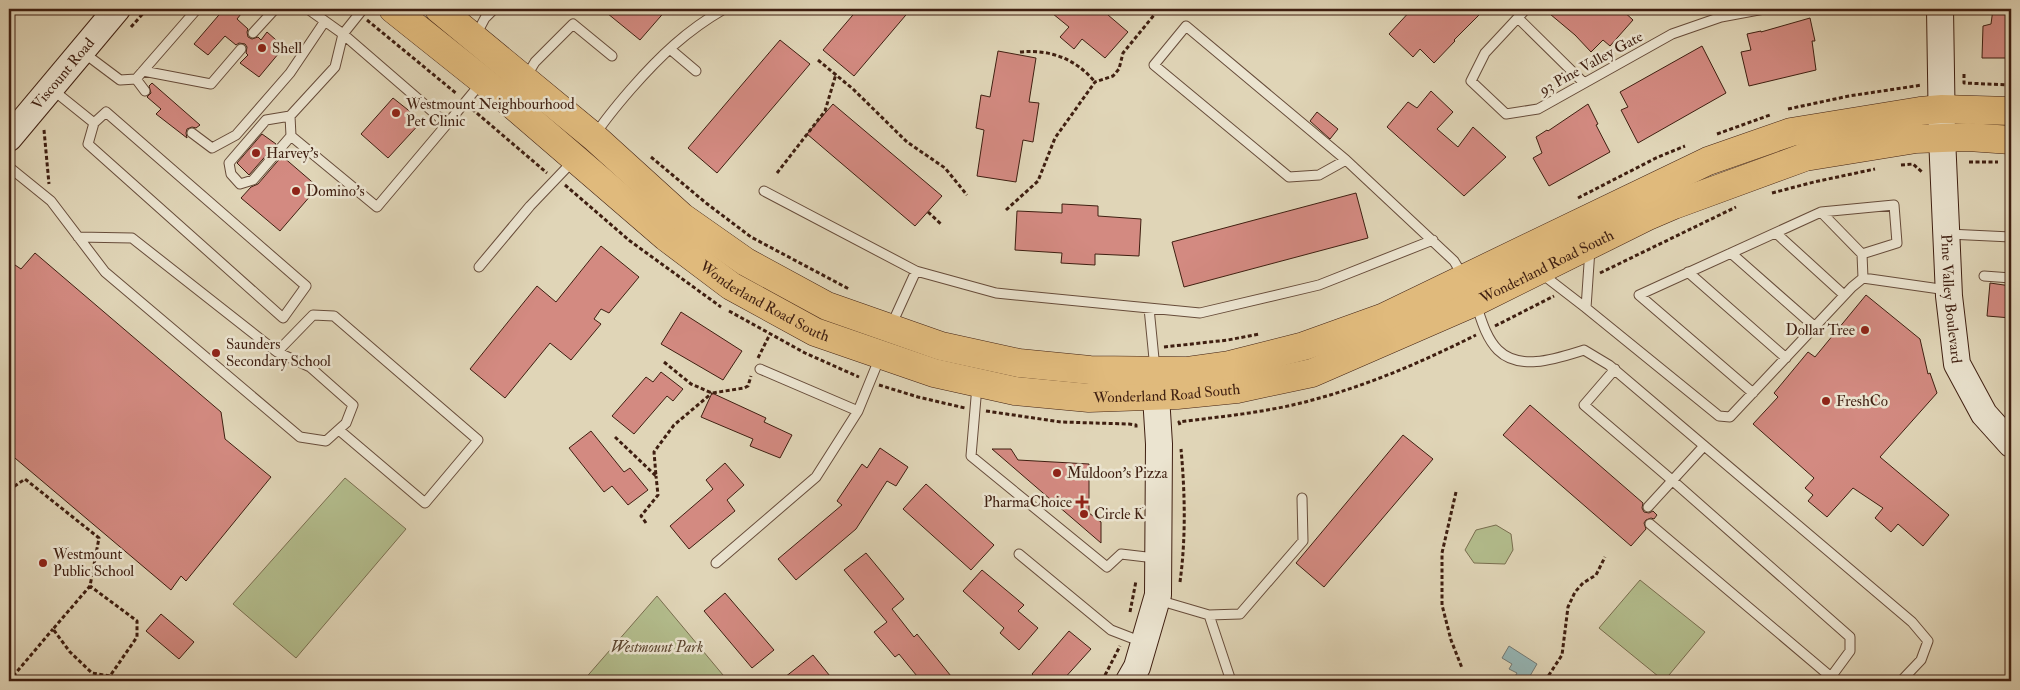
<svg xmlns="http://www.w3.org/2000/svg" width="2020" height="690" viewBox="0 0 2020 690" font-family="'IM FELL Double Pica',serif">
  <rect width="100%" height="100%" fill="#e0d5b7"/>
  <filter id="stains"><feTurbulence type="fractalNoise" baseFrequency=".004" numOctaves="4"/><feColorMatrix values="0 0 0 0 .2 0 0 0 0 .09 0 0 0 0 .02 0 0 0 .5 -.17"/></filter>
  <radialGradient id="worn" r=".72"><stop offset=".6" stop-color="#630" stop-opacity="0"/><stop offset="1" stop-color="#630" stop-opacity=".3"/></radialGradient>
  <path fill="#b3bd8d" stroke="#796e4f" d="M345,478L406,529L296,658L233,604Z
    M1496,525L1511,534L1513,550L1505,564L1474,563L1465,550L1476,530Z
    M1640,580L1705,632L1664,681L1599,628Z
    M657,596L728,681H583Z"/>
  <path fill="#96b7b7" stroke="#737a75" d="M1509,646L1537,664L1527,681H1512L1517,673L1509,669L1512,664L1502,658Z"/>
  <path fill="#d38a81" stroke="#3f1f11" d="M224,9H245L237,19L248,29L247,32L248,37L252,39L258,37L261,40L267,32L284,47L259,77L240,63L248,55L246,53L247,47L245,44L239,43L236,45L225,36L208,55L194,44Z
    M602,9H667L640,40Z
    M858,9H911L854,76L823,50Z
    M1047,9H1101L1128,32L1105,58L1082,39L1074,49L1060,37L1069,27Z
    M1412,9H1485L1454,40L1455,41L1434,63L1420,49L1413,57L1389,34Z
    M1544,9H1621L1633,20L1610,46L1603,40L1591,52L1575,35Z
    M1993,9H2011V58H1982L1983,26L1991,24Z
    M1810,18L1815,41H1812L1816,70L1749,86L1741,52L1751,50L1747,34L1761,31V32Z
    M780,40L810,64L717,173L688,148Z
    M1702,46L1726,93L1638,143L1621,110L1628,107L1620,92Z
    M998,51L1036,58L1029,102L1039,103L1033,142L1023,140L1016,182L977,176L984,130L976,128L981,95L990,97Z
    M152,83L200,125L196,128L192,127L187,129L186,133L187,138L156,114L161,109L147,97L151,93L149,86Z
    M1431,91L1453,112L1437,129L1458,147L1473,127L1506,157L1464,196L1387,127L1408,102L1417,108Z
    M393,98L422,121L388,158L361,134Z
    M833,104L942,196L915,226L807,134Z
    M1588,104L1598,124L1596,125L1610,152L1549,186L1533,158L1542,153L1536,137L1547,130L1548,131Z
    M1317,112L1338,129L1330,139L1310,121Z
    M262,134L276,144L249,175L237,163Z
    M282,156L318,187L280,231L241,198L251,187L258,184Z
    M1356,193L1368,238L1184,287L1172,242Z
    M1062,204L1098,206V216L1141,219L1139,256L1095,254V265L1061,263L1062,253L1015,250L1017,211L1062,213Z
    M601,246L639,277L609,313L601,309L594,319L601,324L571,360L550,343L505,398L470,369L537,286L556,302Z
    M35,253L221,412L225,439L271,477L186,581L181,576L171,590L9,453V261L21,269Z
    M1990,283L2011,286V318L1987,316Z
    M1866,295L1920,339L1928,374L1930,373L1937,393L1880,457L1949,515L1923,546L1898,524L1891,532L1875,518L1883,508L1853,488L1827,517L1808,501L1813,495L1805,488L1814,478L1753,424L1778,397L1774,393L1808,352L1815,357Z
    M681,312L742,351L723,380L661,344Z
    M661,372L683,389L673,401L667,396L634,434L612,416L646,377L653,382Z
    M712,393L766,418L764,422L792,435L780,458L750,446L753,439L701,417Z
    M1530,405L1643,503L1642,508L1644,512L1649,513L1653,511L1657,515L1654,519L1651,518L1646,520L1644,523L1646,529L1631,546L1503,435Z
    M591,431L624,472L630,468L648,490L628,505L612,486L604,492L569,448Z
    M1403,435L1433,459L1324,587L1296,563Z
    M880,448L908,467L896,486L887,481L856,529L796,580L778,559L842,505L837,501L862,464L867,468Z
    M992,449H1011L1018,460L1089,464V513L1101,522V543Z
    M725,463L744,485L727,500L735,511L689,549L670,526L713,489L706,480Z
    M926,484L994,545L971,570L903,509Z
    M866,553L904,599L892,609L914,637L917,634L955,681H921L899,654L895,657L874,632L887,622L844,570Z
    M982,570L1024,605L1018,611L1038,628L1019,650L1000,633L1004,628L963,591Z
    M725,593L774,650L752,668L704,611Z
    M161,614L194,642L179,659L146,631Z
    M1069,631L1091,649L1062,681H1039L1032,674Z
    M813,655L834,681H780Z"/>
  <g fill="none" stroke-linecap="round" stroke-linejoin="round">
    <defs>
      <path id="lane" d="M308,9L343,34L447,124L481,83
        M1526,9L1485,53L1471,81L1506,114L1538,109L1672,34L1721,17L1764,9
        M1518,18L1584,83
        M253,33L275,9
        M476,35L485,18L494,9
        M670,49L696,71
        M84,53L120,80L136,79L197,9
        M143,71L211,84L241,49
        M526,77L535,62L573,24L612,56
        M136,79L145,91
        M53,90L94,123L88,144L283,318L306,286L106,112L94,123
        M290,116L291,136
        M192,133L212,148L236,135L290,73L325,21
        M595,135C606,118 618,104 631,89C660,56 686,31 724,9
        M291,136L253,180L240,184L231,174L229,163L266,120L290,116L335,67L343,34L363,9
        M291,136L377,207L447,124
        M1346,160L1319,175L1289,177L1154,65L1186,26L1346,160L1454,261L1463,276
        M9,167L51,201L105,272L300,437L326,441L346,423L353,405L310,367L277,352L132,238L78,237
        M764,191L916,271L996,293L1200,313L1319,285L1433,240
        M1821,212L1862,254
        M1776,233L1844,295
        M1948,234L2011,237
        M1731,253L1815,327
        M479,267L530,206L574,160
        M1688,272L1786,358
        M1542,274L1586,308L1590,249
        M1984,276L2011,278
        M1476,304C1481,319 1486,338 1498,350C1520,372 1558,358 1584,350L1609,365L1912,622L1928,641L1921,660L1901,681
        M1149,308L1155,369
        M1586,308L1719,416L1730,417L1852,287L1863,278L1947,290
        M891,326L916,271
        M277,352L313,315L334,316L478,440L425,503L339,430
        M760,369L858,411
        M1615,369L1584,405L1673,481L1850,637V651L1828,681
        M977,386L971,456L1107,567L1121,554L1155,558
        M1753,393L1639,295L1821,212L1894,205L1897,243L1862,254L1863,278
        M1648,507L1703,447
        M1650,524L1831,677
        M1019,554L1111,630L1142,642
        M716,563L816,477L858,411L880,357
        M1158,600L1209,615L1231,681
        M1209,615L1240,614L1303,541L1302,498"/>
      <g id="secondary">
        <path id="s1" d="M1940,9L1942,137L1949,296L1957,364L1984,414L2011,444"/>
        <path id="s2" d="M9,138L117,9"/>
        <path d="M1129,681L1137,667L1158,595L1159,444L1156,396"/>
      </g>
      <g id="primary">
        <path id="s3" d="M393,9L507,100L666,237L731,286L815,332L934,373L1015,391L1089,398L1177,395L1237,389L1312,373L1475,302L1646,217L1674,205L1805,157L1916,139L1968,137L2011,140"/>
        <path d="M439,9L594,137L682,217L746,262L827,306L941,346L1019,363L1090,370L1186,371L1229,365L1304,346L1382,318L1708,161L1791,132L1920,111L1942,109L2011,111"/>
      </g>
    </defs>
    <use href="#lane" stroke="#674c3a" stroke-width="11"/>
    <use href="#secondary" stroke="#3f1f11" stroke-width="28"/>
    <use href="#primary" stroke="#3f1f11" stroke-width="29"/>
    <path stroke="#3f1f11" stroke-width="3" stroke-dasharray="4 2.5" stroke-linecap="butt" d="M367,20L457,94
      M131,27L147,9
      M1020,52C1050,49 1076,59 1095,82
      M818,60L853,89L907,142L945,168L967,195
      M1964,74V83L2011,85
      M472,109L547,173
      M1788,109L1849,96L1922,85
      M44,130L49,184
      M1717,134L1770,115
      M651,157L706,203L751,237L849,289
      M1969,162H1998
      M1901,165L1913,164L1922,172
      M777,173L825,111L836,74
      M565,185L630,241L721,307
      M1772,193L1814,182L1875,169
      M1578,198L1656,158L1685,146
      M1006,210L1038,181L1055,138L1095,82L1113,76L1119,69L1123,53L1159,9
      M928,212L941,224
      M1600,273L1736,207
      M729,311L805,353L859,377
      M1495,326L1554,296
      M1164,347L1228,340L1259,334
      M758,358L770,334
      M664,362L691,384L712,393L744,388L748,386L751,376
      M879,385L918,397L965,408
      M986,411L1061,422L1129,424L1136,425V428
      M1180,425L1179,422C1225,416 1271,412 1316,399C1371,384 1424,361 1476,335
      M615,437L656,476L654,452L674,425L712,393
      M9,490L25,479L99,538L90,586L53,629L70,652L92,673L110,676L137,637V621L90,586
      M1456,492L1442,553V605L1451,640L1462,668
      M646,523L641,516L658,495L656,476
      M1180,582C1186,538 1185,493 1181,449
      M1130,612L1136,581
      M9,681L53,629
      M1102,681L1120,646
      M1545,681L1562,655L1568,607L1575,592L1583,583L1596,575L1605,557"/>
    <use href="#lane" stroke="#ebe4d0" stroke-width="9"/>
    <use href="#secondary" stroke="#ebe4d0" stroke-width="26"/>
    <use href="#primary" stroke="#e0ba7c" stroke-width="28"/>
  </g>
  <g fill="#8f2418" stroke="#ebe4d0" stroke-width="2">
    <circle cx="262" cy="48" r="5"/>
    <circle cx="396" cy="113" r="5"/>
    <circle cx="256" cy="153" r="5"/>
    <circle cx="296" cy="191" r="5"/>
    <circle cx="1865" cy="330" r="5"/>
    <circle cx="216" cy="353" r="5"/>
    <circle cx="1826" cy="401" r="5"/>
    <circle cx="1057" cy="473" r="5"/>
    <path d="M1079.5 494.5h5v5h5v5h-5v5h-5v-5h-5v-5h5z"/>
    <circle cx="1084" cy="514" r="5"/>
    <circle cx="43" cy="563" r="5"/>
  </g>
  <g text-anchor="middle" stroke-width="5" stroke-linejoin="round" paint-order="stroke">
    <g font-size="15" fill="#3f1f11" stroke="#ebe4d0" text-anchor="start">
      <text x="272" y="53">Shell</text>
      <text x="406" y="109">Westmount Neighbourhood<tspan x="406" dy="17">Pet Clinic</tspan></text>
      <text x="266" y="158">Harvey's</text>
      <text x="306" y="196">Domino's</text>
      <text x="1855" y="335" text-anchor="end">Dollar Tree</text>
      <text x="226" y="349">Saunders<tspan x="226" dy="17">Secondary School</tspan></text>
      <text x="1836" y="406">FreshCo</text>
      <text x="1067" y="478">Muldoon's Pizza</text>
      <text x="1072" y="507" text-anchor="end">PharmaChoice</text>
      <text x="1094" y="519">Circle K</text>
      <text x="53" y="559">Westmount<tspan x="53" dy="17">Public School</tspan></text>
    </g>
    <g font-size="15" fill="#3f1f11" stroke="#ebe4d0">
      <text transform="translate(1591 63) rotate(-29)" y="5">93 Pine Valley Gate</text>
      <text dy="5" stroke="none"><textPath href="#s2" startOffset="84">Viscount Road</textPath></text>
      <text dy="5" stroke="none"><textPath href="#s3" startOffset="1299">Wonderland Road South</textPath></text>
      <text dy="5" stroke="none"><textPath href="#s1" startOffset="290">Pine Valley Boulevard</textPath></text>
      <text dy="5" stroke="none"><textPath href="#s3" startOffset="474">Wonderland Road South</textPath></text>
      <text dy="5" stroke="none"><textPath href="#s3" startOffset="894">Wonderland Road South</textPath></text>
    </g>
    <g font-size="15" font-style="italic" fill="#5c4630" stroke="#ebe4d0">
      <text x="657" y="652">Westmount Park</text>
    </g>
  </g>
  <rect width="2020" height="690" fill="none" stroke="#e0d5b7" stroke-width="30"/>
  <rect x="10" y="10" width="2000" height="670" fill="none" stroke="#3f1f11" stroke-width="2.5"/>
  <rect x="15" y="15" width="1990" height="660" fill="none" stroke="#3f1f11"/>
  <rect width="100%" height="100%" filter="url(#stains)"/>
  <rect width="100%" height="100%" fill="url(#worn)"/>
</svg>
